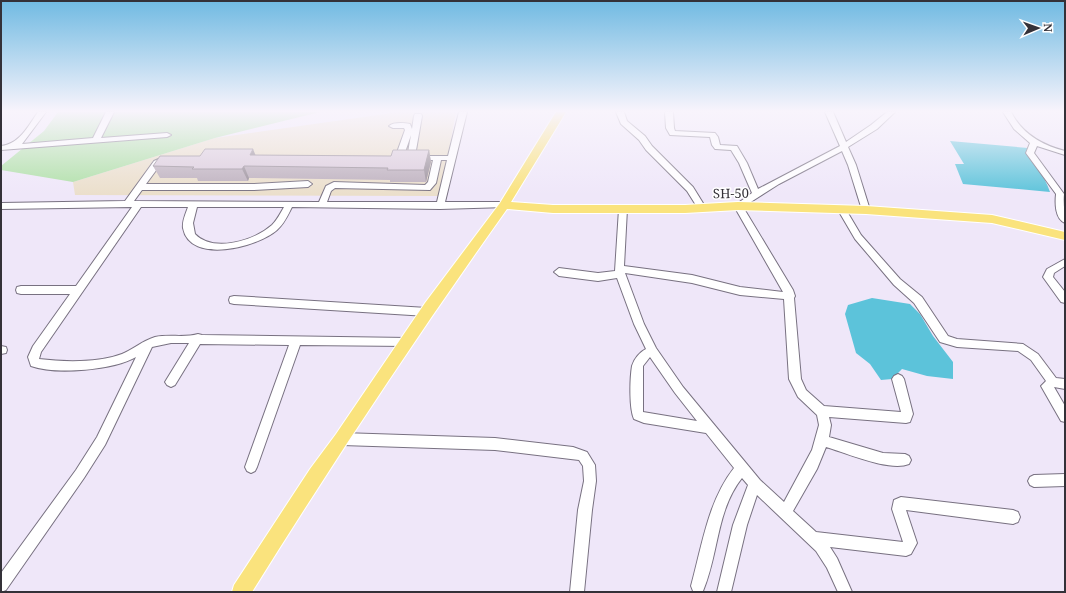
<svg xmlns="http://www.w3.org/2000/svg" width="1066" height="593" viewBox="0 0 1066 593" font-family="'Noto Serif',serif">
  <rect width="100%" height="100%" fill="#efe7f9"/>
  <path fill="#ebdfcb" d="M399,112H456L441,196L75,195L73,182L215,138Z"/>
  <path fill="#afe0a7" d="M58,112H320L215,138L73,182L1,170V166L44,131Z"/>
  <path fill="#5cc3da" d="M950,141L1028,148C1034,164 1045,176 1050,192L963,184L955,164H964Z
    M872,298L910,304L920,314L933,336L953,362V379L927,376L902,369L892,379L881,380L870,364L856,353L845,314L848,305Z"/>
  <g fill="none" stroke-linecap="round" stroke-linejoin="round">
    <defs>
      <path id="minor" d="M38,112H46L22,144L93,138L106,112H114L101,138L167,133L171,135L167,137L1,150V146C20,144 28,126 38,112Z
        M459,112H467L445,202H504L507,203L508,205L507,207L440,209L292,207C288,215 284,224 277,230C258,247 190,265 183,228C182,221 186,213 188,207H141L41,352L39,359C63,362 99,363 122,354C134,349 142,341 155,337C169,334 185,338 198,334L202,335L408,338L412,339L413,342L412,345L408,346L300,345L257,467L255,471L251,473L247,471L245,467L289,345L200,344L175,385L171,387L167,385L165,382L189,343H171L152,347L105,445L84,478L6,590L1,592V573L76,470L97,437L136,357C114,370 56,375 31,366L28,357L33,346L70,294H21L17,293L16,290L17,287L21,286H76L132,207L1,209V203L125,201L154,161L163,157L167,159L160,165L146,184H254L308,181L312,184L308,187L254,190H142L134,201L319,202L326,186L334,182L425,185L428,182L433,160H408L407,158L411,135L403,158L402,160H396L395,158L405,130L404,128H393L389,126C394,122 404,123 410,124L412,129L414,116L415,114H421L422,116L415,156H448ZM441,160H447L437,202H327L331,191L335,188L430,190L436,183ZM197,207H284C280,214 277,220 272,225C254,241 213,253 195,234L193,223Z
        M616,112H624L627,121L645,136L652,146L693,187L706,208L705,210H699L687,191L646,150L639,140L621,124Z
        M665,112H673L674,128L675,131L715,133L718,137L720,145L737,146L747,163L758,189L840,146L825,112H833L846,142L871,125L887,112H895L877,129L848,147L856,165L870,210L869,212H863L862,210L848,165L842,151L779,184L743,207L793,290L795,296L794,298L801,379L806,390L824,406L901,412L892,379L894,376L898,374L902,376L904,379L913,414L910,422L906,423L829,417L831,425L829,437L883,453L905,454L909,456L911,460L909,464C890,472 846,453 826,447L817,469L793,511L816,532L903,542L892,509L894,500L901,497L1013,510L1018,512L1020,517L1018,522L1013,524L906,510L917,543L911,554L906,556L830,547L837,558L852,592H838L827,568L816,551L757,495L747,525L731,592H717L733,525L748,485L742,478C716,511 719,553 703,591H693L691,586C702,546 708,501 734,468L706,433L644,423L634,419C629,408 630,378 632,366C634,359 640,352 646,349L634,324L617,278L598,281L559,276L554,272L559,268L598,273L615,271L619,209L623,206L627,209L624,266L692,275L740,287L783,292L734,206L752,193L739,163L731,150L715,149L712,145L710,137L670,135L666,128ZM625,273L692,283L740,295L784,299L789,379L798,397L817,415L819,425L812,450L784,502L760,480L683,387L656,348L644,324ZM650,357L675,393L697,421L643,412V366Z
        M1003,112H1011C1022,134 1042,145 1065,151V155L1037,146L1034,153L1064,194C1063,204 1065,213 1065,223C1055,219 1055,203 1056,194L1026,153L1030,143L1014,129Z
        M842,207L845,208L861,235L900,279L922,297L948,336L957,339L1023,344L1038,354L1056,378L1065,379V389L1054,387L1065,406V422L1061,421L1041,386L1046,381L1031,360L1018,351L957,347L940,342L914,303L894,285L855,239L838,210Z
        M1065,259V266L1054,273L1053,277L1065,292V303L1061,302L1043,277L1047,269Z
        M234,296L427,308L431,309L432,312L431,315L427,316L234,304L230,303L229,300L230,297Z
        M1,346L6,347L7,350L6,353L1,354Z
        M342,433L495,438L573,447L587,452L595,465L596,481L592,510L584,592H570L578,510L584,481L583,466L579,460L495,450L342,445L338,443L336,439L338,435Z
        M1065,474V486L1034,487L1030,485L1028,481L1030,477L1034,475Z"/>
      <path id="major" d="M556,112H566L511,202L553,205H685L738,202L866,206L992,215L1065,232V240L992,223L866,214L738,210L685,213H553L507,209C418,334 333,462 252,592H232L234,585L310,469L336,434L425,303L500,203Z"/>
    </defs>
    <use href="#minor" stroke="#787181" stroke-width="2"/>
    <use href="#major" stroke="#fff" stroke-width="2"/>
    <use href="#minor" fill="#fff" fill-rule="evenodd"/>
    <use href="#major" fill="#fae37d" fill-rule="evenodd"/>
  </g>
  <path fill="#bcafbc" d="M429,150L431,162L426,182H390V180L249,178L248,181H198L197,178H160L153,166L256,155L391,156Z"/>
  <path fill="#998f99" d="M253,149L258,161L250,155Z
    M429,150L431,162L426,182L424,170Z
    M244,166L249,178L248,181L242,169Z"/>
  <path fill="#dbccdb" stroke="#998f99" d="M205,149H253L250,155L391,156L393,150H429L424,170H387L388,168L244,166L242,169H192L194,167L153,166L160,156H200Z"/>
  <linearGradient id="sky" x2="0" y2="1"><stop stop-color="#70bae2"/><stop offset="0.57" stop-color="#f8f4fc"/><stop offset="1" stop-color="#f8f4fc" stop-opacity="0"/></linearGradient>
  <rect width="1066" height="195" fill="url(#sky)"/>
  <g text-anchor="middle" stroke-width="3" stroke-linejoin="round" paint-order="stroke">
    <g font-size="13" fill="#343138" stroke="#fff">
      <text transform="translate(731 193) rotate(-1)" y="5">SH-50</text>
    </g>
  </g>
  <rect width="1066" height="593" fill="none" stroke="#343138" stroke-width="4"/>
  <g transform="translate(1038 28) rotate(88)" stroke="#ffffff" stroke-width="3" paint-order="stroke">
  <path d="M0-3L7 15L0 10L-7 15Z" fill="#343138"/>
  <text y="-6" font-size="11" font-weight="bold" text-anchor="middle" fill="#343138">N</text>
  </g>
</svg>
